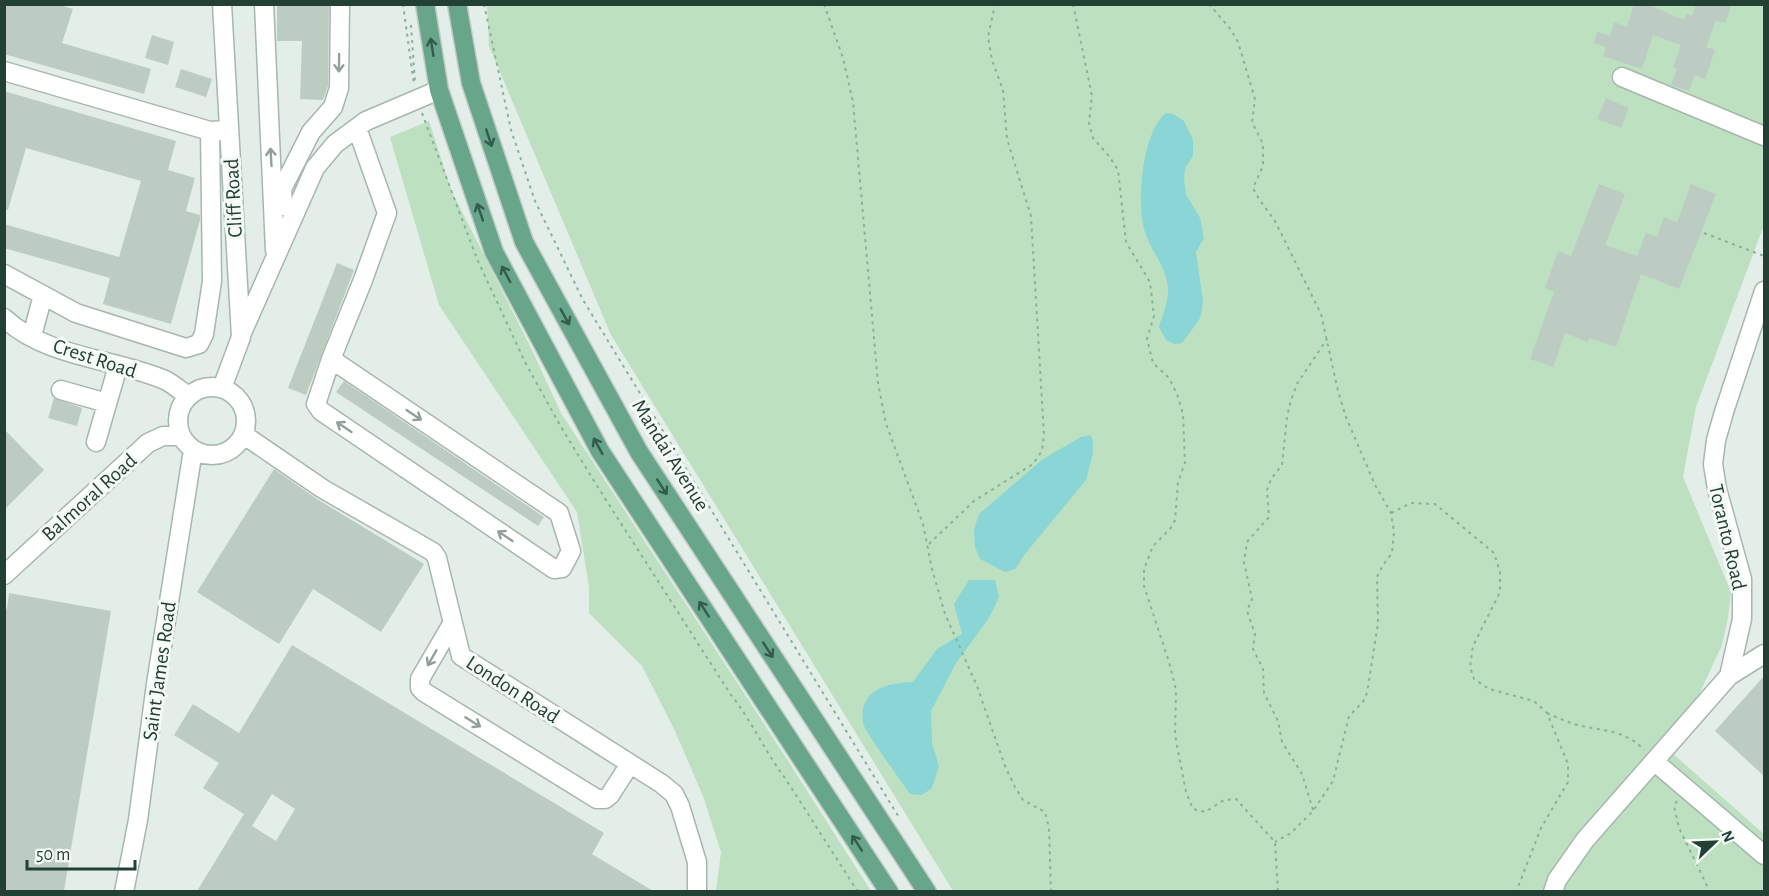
<svg xmlns="http://www.w3.org/2000/svg" width="1769" height="896" viewBox="0 0 1769 896" font-family="'Alegreya Sans',sans-serif">
  <rect width="100%" height="100%" fill="#e4eee8"/>
  <path fill="#bce0c0" d="M487,5H1764V225L1696,407L1683,477L1731,592L1728,618L1722,645L1672,753L1764,834V891H953L611,335L489,46Z
    M429,121L452,192L531,348L561,413L785,756L871,891H716L721,852L703,796L675,731L642,666L589,613V587L577,512L439,305L390,137Z"/>
  <path fill="#8ad5d5" d="M1166,113L1173,114L1184,121L1193,140V156L1185,168L1184,179L1186,194L1200,218L1204,238L1196,252L1203,301L1202,311L1199,320L1182,343L1175,344L1166,340L1159,327C1162,317 1168,303 1168,292C1169,270 1151,252 1145,232C1136,203 1142,132 1166,113Z
    M1091,435L1093,441V453L1086,480L1025,554L1015,569L1005,572L980,559L975,547L974,530L979,514L1043,459L1081,437Z
    M969,580H995L999,597L989,618L956,663L931,711L932,743L939,766L932,788L922,795L910,794C902,782 865,732 863,723C858,689 887,683 913,682L937,649L962,634L954,604Z"/>
  <path fill="#bcccc3" fill-rule="evenodd" d="M4,4H57L73,9L62,43L151,69L144,94L4,54Z
    M277,4H329L328,86L323,100L300,99L302,41H277Z
    M1634,4H1646L1684,20L1686,14L1692,16L1696,4H1732L1725,23L1716,20L1706,47L1715,50L1705,79L1695,75L1689,91L1671,85L1677,69L1673,67L1681,45L1653,35L1642,69L1603,56L1606,47L1594,43L1597,32L1610,36L1614,22L1627,27Z
    M152,35L174,42L168,65L145,58Z
    M181,69L212,79L206,97L175,87Z
    M4,91L176,141L168,170L195,178L186,211L200,215V220L171,324L103,304L110,278L4,248V224L119,257L141,181L26,148L8,210H4Z
    M1606,98L1629,108L1621,128L1597,119Z
    M1599,184L1625,194L1605,245L1637,256L1646,233L1657,237L1664,217L1677,222L1691,184L1716,194L1679,289L1641,274L1616,347L1589,338L1588,342L1565,333L1553,367L1530,359L1554,292L1545,288L1558,251L1571,256Z
    M337,263L354,270L306,395L288,388Z
    M344,381L544,517L538,526L336,392Z
    M54,398L82,408L77,426L48,418Z
    M4,429L44,470L4,510Z
    M274,469L317,499L424,564L381,632L313,589L279,644L197,592Z
    M9,593L111,611L64,891H4V608L7,609Z
    M292,645L604,833L592,854L653,891H197L244,814L203,788L219,763L174,735L193,704L239,733ZM272,794L295,809L276,841L252,826Z
    M1764,676V776L1715,731Z"/>
  <g fill="none" stroke-linecap="round" stroke-linejoin="round">
    <defs>
      <path id="minor" d="M264,4L275,250
        M4,71L210,131
        M1622,77L1764,136
        M283,206L282,189L311,132L333,107L339,88L340,4
        M4,274L76,313L186,348L199,344L204,334L212,281L210,131L229,130
        M4,318C47,358 113,358 165,380C173,384 181,391 188,396
        M241,335L315,168L335,144L366,121L439,90
        M32,336L43,295
        M331,359L559,513L571,551L562,568L554,569L321,411L316,404L331,359L363,280L387,213L357,128
        M178 421a34 34 0 1 1 68 0a34 34 0 1 1-68 0Z
        M222,388L241,337L222,4
        M61,390L107,403
        M244,435L323,489L433,552L437,558L461,656L662,784L674,794L680,806L697,862V892
        M96,442L118,366
        M4,575L148,443L163,436H181
        M452,624L420,679V688L424,692L597,799H605L610,795L630,764
        M1729,676L1764,654
        M1655,762L1764,855
        M124,892L138,820L156,684L193,450
        M1553,892L1557,880L1585,840L1729,676L1742,619V579L1717,489L1713,464L1716,440L1724,412L1764,291"/>
      <path id="major" d="M425,4L439,90L494,252L600,451L889,892
        M457,4L471,83L524,242L639,452L927,892"/>
    </defs>
    <use href="#minor" stroke="#a6b7ae" stroke-width="21"/>
    <use href="#major" stroke="#c1cac6" stroke-width="21"/>
    <path stroke="#83b39c" stroke-width="2" stroke-dasharray="3 4.5" stroke-linecap="butt" d="M403,4L414,85
      M484,4L511,130L535,201L583,300L900,819
      M824,4L843,58L853,102L878,383L886,424L923,524L932,569L945,614L977,686L1005,766L1015,787L1023,800L1045,812L1049,828L1051,892
      M1073,4L1092,96L1089,123L1093,138L1109,156L1118,170L1126,242L1150,282L1154,316L1147,339L1153,363L1169,378L1177,394L1183,414L1185,463L1178,482L1175,520L1170,529L1153,546L1144,569V586L1169,662L1176,690L1175,735L1186,792L1193,809L1205,812L1224,800L1236,799L1275,842L1278,892
      M1209,4L1231,30L1238,42L1255,99L1252,122L1263,144V166L1253,188C1259,201 1268,210 1276,223L1321,314L1338,391L1346,417L1375,485L1391,513L1394,532L1392,553L1383,565L1377,577L1378,623L1367,693L1363,702L1349,716L1333,781L1313,811L1291,833L1275,842
      M411,25L415,82
      M422,113L477,259L526,364L561,427L599,489L731,695C752,721 765,752 785,778L858,892
      M1704,233L1764,256
      M1391,513L1411,503L1435,504L1494,553L1500,572V592L1473,646L1470,667L1474,679L1489,689L1534,701L1547,713L1568,764V782L1541,828L1516,892
      M929,544L974,501L1033,464L1042,451L1044,435L1031,216L1007,139L1003,90L992,60L988,37L995,4
      M1547,713C1556,717 1565,721 1574,724C1598,731 1626,729 1644,750
      M1677,801L1674,806L1679,828L1710,892
      M1313,810L1302,774L1282,742L1278,721L1264,693L1263,669L1253,649L1255,634L1247,611L1252,599L1244,562L1247,542L1269,517L1267,490L1271,479L1282,465L1287,417L1291,400L1297,384L1327,339"/>
    <use href="#minor" stroke="#fff" stroke-width="18"/>
    <use href="#major" stroke="#67a68b" stroke-width="18"/>
  </g>
  <defs><path id="oneway-shaft" d="M-6 0H5M1.5-3L5.5 0L1.5 3" fill="none" stroke-width="1.6" stroke-linecap="round" stroke-linejoin="round" transform="scale(1.5)"/></defs>
  <g stroke="#335a4a">
    <use href="#oneway-shaft" transform="translate(432 47) rotate(-99)"/>
    <use href="#oneway-shaft" transform="translate(489 138) rotate(72)"/>
    <use href="#oneway-shaft" transform="translate(480 212) rotate(-109)"/>
    <use href="#oneway-shaft" transform="translate(506 274) rotate(-118)"/>
    <use href="#oneway-shaft" transform="translate(565 317) rotate(61)"/>
    <use href="#oneway-shaft" transform="translate(598 446) rotate(-119)"/>
    <use href="#oneway-shaft" transform="translate(662 487) rotate(57)"/>
    <use href="#oneway-shaft" transform="translate(704 609) rotate(-123)"/>
    <use href="#oneway-shaft" transform="translate(768 650) rotate(57)"/>
    <use href="#oneway-shaft" transform="translate(857 843) rotate(-123)"/>
  </g>
  <g stroke="#90a09a">
    <use href="#oneway-shaft" transform="translate(339 63) rotate(91)"/>
    <use href="#oneway-shaft" transform="translate(271 157) rotate(-93)"/>
    <use href="#oneway-shaft" transform="translate(414 415) rotate(34)"/>
    <use href="#oneway-shaft" transform="translate(344 427) rotate(-146)"/>
    <use href="#oneway-shaft" transform="translate(505 536) rotate(-146)"/>
    <use href="#oneway-shaft" transform="translate(432 658) rotate(120)"/>
    <use href="#oneway-shaft" transform="translate(473 722) rotate(32)"/>
  </g>
  <g text-anchor="middle" stroke-width="6" stroke-linejoin="round" paint-order="stroke">
    <g font-size="21" fill="#224134" stroke="#f5faf7">
      <text transform="translate(233 198) rotate(-93)" y="7">Cliff Road</text>
      <text transform="translate(95 358) rotate(18)" y="7">Crest Road</text>
      <text transform="translate(671 455) rotate(58)" y="7">Mandai Avenue</text>
      <text transform="translate(89 497) rotate(-42)" y="7">Balmoral Road</text>
      <text transform="translate(1728 537) rotate(77)" y="7">Toranto Road</text>
      <text transform="translate(159 671) rotate(-82)" y="7">Saint James Road</text>
      <text transform="translate(513 689) rotate(33)" y="7">London Road</text>
    </g>
  </g>
  <rect width="1769" height="896" fill="none" stroke="#224134" stroke-width="12"/>
  <g transform="translate(1715 842) rotate(67)" stroke="#f5faf7" stroke-width="4.5" paint-order="stroke">
  <path d="M0-4.5L10 22L0 15L-10 22Z" fill="#224134"/>
  <text y="-9" font-size="16" font-weight="bold" text-anchor="middle" fill="#224134">N</text>
  </g>
  <path d="M27 860v9h108v-9" fill="none" stroke="#224134" stroke-width="3"/>
  <text x="36" y="860" font-size="18" fill="#224134" stroke="#f5faf7" stroke-width="4.5" paint-order="stroke">50 m</text>
</svg>
